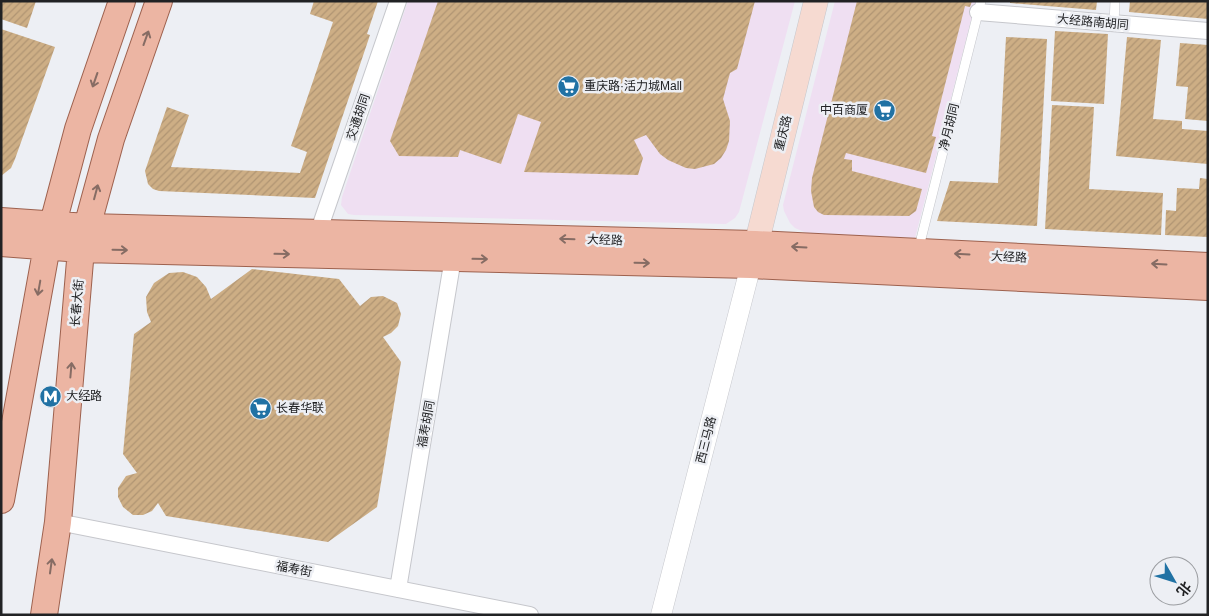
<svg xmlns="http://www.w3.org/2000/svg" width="1209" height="616" viewBox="0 0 1209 616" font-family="Arial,'Noto Sans SC',sans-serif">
  <defs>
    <pattern id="building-hatch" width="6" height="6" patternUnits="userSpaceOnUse" patternTransform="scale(1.25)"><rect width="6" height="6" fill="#cdae85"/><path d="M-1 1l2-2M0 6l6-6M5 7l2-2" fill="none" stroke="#b09573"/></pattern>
  </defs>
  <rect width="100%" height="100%" fill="#edeff4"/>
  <path fill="#efdff2" d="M408,1H795L739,212L735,218L726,224L354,215L348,214L341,205L342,197Z
    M835,1H976L915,238L809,234L795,228L790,223L784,211L783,205Z"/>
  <path fill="url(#building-hatch)" d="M1,1H36L27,28L1,19Z
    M314,1H378L367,34L370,35L315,198L159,191L153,189L148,184L145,171L167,107L189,115L171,167L300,173L307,152L291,146L333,22L310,14Z
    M438,1H755L737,69L730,73L723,99L730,121L729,141L726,150L721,158L714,164L695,169L686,168L668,160L660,154L646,135L634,140L643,158L638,175L524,172L541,122L518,114L501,164L460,150L458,157L399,156L390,141Z
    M857,1H972L970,7L965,6L932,136L936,137L926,173L846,153L844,159L852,160V171L922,189L916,211L909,216L824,215L818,212L814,207L811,191L812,178Z
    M1010,1H1097L1096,10L1010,3Z
    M1130,1H1208V19L1129,12Z
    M1,29L55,47L15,159L11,168L1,176Z
    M1055,31L1108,34L1104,104L1051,101Z
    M1006,37L1047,39L1037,226L937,221L950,181L998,183Z
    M1127,37L1161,40L1153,119L1182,121V129L1208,131V164L1116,156Z
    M1180,43L1208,45V121L1185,119L1188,87L1176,86Z
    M1052,105L1094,107L1089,189L1163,193L1161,235L1045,229Z
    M1200,178L1208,179V237L1165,235L1166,210L1176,211L1177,188L1199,189Z
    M252,269L339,279L360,306L371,297L383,296L397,303L401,314L398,326L391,333L383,337L401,362L377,507L328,542L166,516L158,503L152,511L143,515H133L123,507L118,497V488L126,476L137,473L123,454L134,334L151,322L147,312L146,297L154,283L169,273L183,272L197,277L206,287L211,299Z"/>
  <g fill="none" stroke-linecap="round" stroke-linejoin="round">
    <defs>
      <path id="service" d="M1114,24L1115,1
        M918,251L981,1"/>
      <path id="minor" d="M978,12L1208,31
        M318,233L398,1
        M58,522L530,615
        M398,589L453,258"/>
      <path id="tertiary" d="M661,615L751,265"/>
      <path id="secondary" d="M752,262L816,1"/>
      <path id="primary" d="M1,221L87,227L755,244L1208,266
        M1,243L81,249L751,265L1208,287
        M1,500L47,246L78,129L122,1
        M44,615L58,522L81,249L111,139L159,1"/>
    </defs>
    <use href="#service" stroke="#c6c7cc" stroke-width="10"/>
    <use href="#minor" stroke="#c6c7cc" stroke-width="18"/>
    <use href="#tertiary" stroke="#c6c7cc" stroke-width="21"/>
    <use href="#secondary" stroke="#c6c7cc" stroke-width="25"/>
    <use href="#primary" stroke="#9d614e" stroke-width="28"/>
    <use href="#service" stroke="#fff" stroke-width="9"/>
    <use href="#minor" stroke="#fff" stroke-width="16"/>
    <use href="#tertiary" stroke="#fff" stroke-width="20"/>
    <use href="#secondary" stroke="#f6dad1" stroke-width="24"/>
    <use href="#primary" stroke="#ecb5a3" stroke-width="26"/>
  </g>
  <defs><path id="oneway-shaft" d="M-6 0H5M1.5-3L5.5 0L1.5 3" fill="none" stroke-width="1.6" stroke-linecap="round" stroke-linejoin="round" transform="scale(1.25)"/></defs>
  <g stroke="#866c64">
    <use href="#oneway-shaft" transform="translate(146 38) rotate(-70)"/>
    <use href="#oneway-shaft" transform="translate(95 80) rotate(109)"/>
    <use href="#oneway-shaft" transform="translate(96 192) rotate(-75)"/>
    <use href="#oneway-shaft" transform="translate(567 239) rotate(-178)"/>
    <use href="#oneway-shaft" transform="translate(799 247) rotate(-177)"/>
    <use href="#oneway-shaft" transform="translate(120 250) rotate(1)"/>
    <use href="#oneway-shaft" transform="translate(282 254) rotate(1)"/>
    <use href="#oneway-shaft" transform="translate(962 254) rotate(-177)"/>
    <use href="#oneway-shaft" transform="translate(480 259) rotate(1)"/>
    <use href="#oneway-shaft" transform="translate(642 263) rotate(1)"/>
    <use href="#oneway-shaft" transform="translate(1159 264) rotate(-177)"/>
    <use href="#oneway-shaft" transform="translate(39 288) rotate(100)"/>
    <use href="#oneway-shaft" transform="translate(71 370) rotate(-85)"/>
    <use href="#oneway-shaft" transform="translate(51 566) rotate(-82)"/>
  </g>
  <defs>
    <symbol id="supermarket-disc" viewBox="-11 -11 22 22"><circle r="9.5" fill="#2172a4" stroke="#edeff4"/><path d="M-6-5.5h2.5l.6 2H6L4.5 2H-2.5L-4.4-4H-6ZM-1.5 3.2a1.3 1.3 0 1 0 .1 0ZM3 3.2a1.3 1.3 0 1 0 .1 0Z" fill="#fff"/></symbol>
    <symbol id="metro-disc" viewBox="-11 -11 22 22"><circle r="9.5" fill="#2172a4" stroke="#edeff4"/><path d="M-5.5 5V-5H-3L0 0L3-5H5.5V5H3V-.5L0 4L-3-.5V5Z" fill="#fff"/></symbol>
  </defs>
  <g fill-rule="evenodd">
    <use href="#supermarket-disc" x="556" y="74" width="25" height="25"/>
    <use href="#supermarket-disc" x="872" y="98" width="25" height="25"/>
    <use href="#metro-disc" x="38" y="384" width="25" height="25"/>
    <use href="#supermarket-disc" x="248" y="396" width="25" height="25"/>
  </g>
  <g text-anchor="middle" stroke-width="5" stroke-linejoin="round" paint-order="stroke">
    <g font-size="12" fill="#212224" stroke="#edeff4">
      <text transform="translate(1093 22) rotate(5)" y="4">大经路南胡同</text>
      <text transform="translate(358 117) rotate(-71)" y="4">交通胡同</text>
      <text transform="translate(949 127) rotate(-76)" y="4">净月胡同</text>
      <text transform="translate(783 133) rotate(-76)" y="4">重庆路</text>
      <text transform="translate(605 240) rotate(2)" y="4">大经路</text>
      <text transform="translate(1009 257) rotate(3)" y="4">大经路</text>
      <text transform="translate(77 303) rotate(-85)" y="4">长春大街</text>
      <text transform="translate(426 424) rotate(-80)" y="4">福寿胡同</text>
      <text transform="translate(706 440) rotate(-76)" y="4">西三马路</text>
      <text transform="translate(294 569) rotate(11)" y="4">福寿街</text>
    </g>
    <g font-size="12" fill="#212224" stroke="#edeff4" text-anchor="start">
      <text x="584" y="90">重庆路·活力城Mall</text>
      <text x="868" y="114" text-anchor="end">中百商厦</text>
      <text x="66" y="400">大经路</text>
      <text x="276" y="412">长春华联</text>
    </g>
  </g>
  <rect width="1209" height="616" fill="none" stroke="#212224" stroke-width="5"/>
  <g transform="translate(1174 581) rotate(129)"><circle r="24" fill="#edeff4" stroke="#9b9da1"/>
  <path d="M0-4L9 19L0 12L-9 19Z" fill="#2172a4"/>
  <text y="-8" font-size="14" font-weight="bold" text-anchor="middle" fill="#212224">北</text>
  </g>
</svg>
